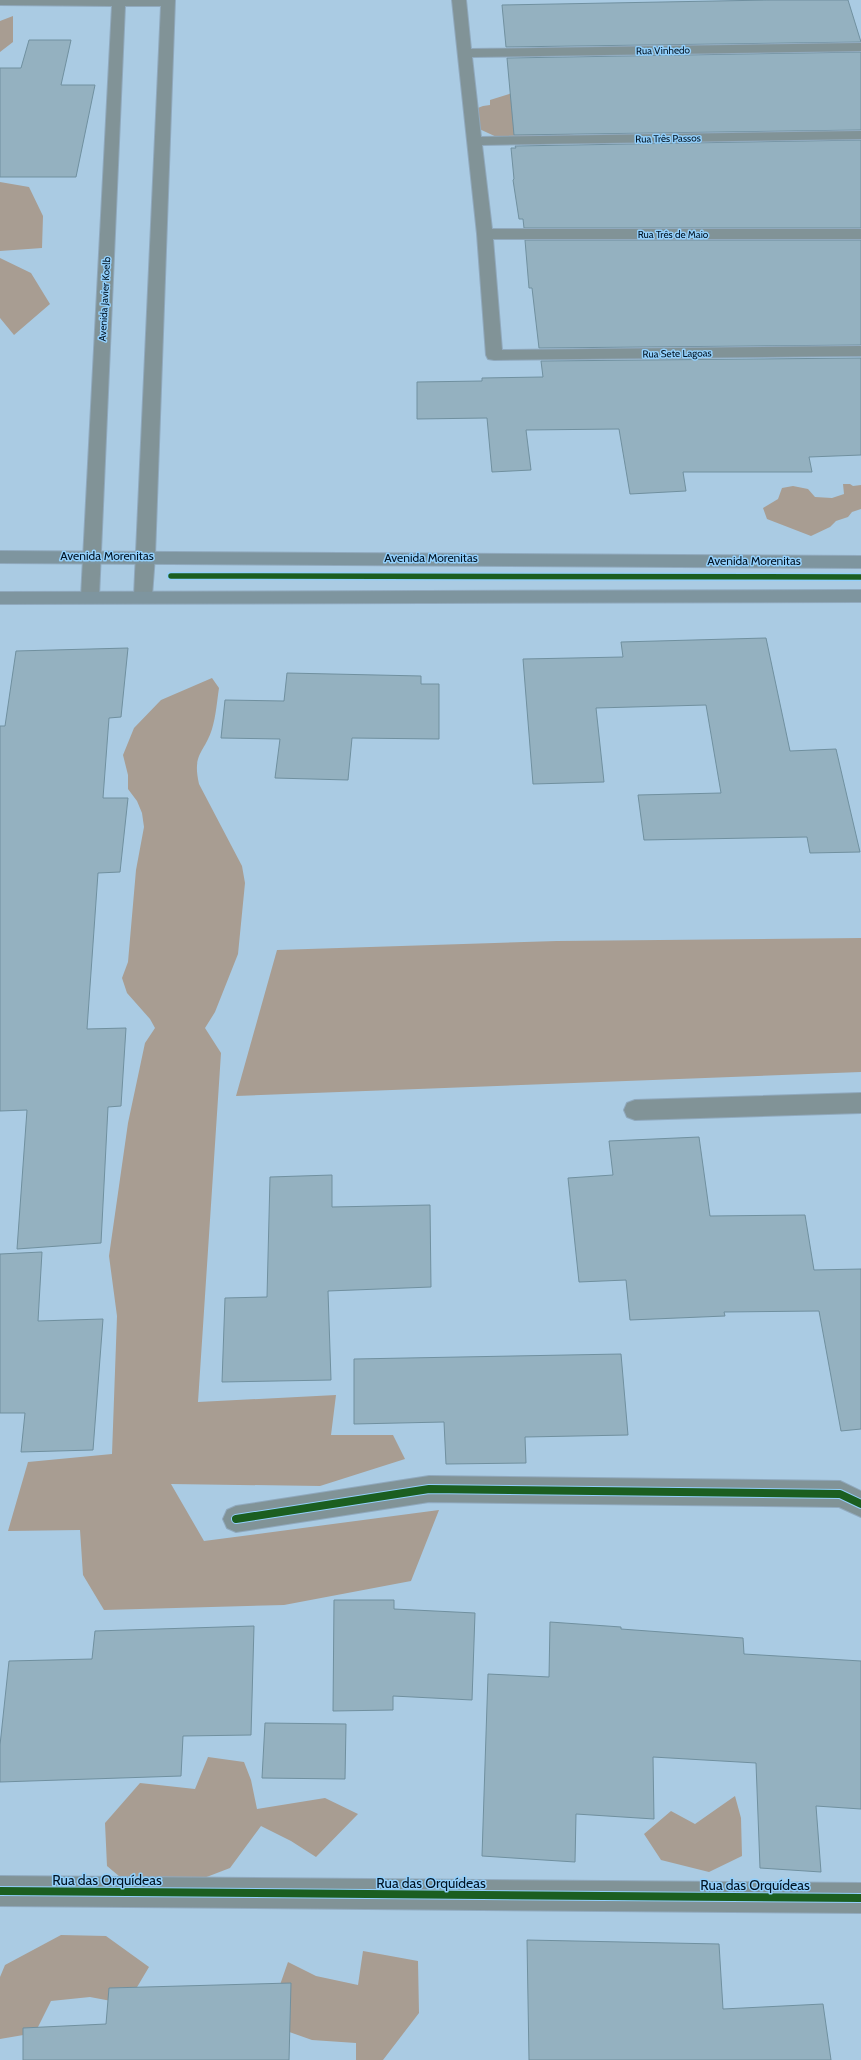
<svg xmlns="http://www.w3.org/2000/svg" width="861" height="2060" viewBox="0 0 861 2060" font-family="Cabin,sans-serif">
  <rect width="100%" height="100%" fill="#aacbe3"/>
  <path fill="#a89d92" d="M13,16V42L0,52V21Z
    M512,93L586,132L556,137L541,134L531,139H501L475,127V109L483,106L490,105V100Z
    M0,182L29,187L43,216L42,248L0,251Z
    M0,258L31,273L50,304L14,335L0,318Z
    M843,484H850L853,486L861,485V509L852,512L848,517L836,521L830,527L811,536L767,519L763,508L778,499L782,488L793,486L808,489L815,497L832,498L844,494Z
    M212,678L219,688C217,701 216,716 212,729C204,754 192,753 199,784L242,866L245,883L238,954L215,1012L205,1028L221,1053L198,1402L336,1395L331,1435H393L405,1459L320,1486L171,1484L204,1541L439,1510L411,1581L284,1605L104,1610L83,1575L80,1530L8,1531L28,1462L112,1454L117,1316L109,1256L128,1123L145,1043L155,1028L150,1019L127,993L122,978L128,962L136,870L144,827L142,813L137,801L128,789V775L123,755L134,728L161,700Z
    M861,938V1072L236,1096L277,950L557,941Z
    M208,1757L244,1762L251,1780L257,1809L325,1798L358,1814L316,1857L291,1841L261,1826L230,1868L204,1878L138,1892L107,1866L105,1823L140,1783L195,1789Z
    M735,1796L741,1818L742,1856L709,1872L661,1860L644,1834L671,1811L695,1824Z
    M61,1935L106,1936L149,1967L127,2004L90,1997L51,2001L35,2033L0,2039V1977L5,1965Z
    M363,1951L418,1961L419,2013L383,2060H356V2043L312,2040L278,2028L275,1999L288,1962L316,1976L358,1985Z"/>
  <path fill="#94b1c0" stroke="#70909f" d="M770,0H848L861,42L506,47L502,5Z
    M29,40H71L61,85H95L76,177H0V68H21Z
    M861,52V130L514,135L507,58Z
    M861,140V228H524L523,219H519L513,180L514,179L511,148H516L515,146Z
    M525,240H861V345L539,348L532,288H529Z
    M861,358V455L809,457L812,472H683L686,491L630,494L619,429L526,430L531,470L492,472L487,418L417,419V382L482,381V378L543,377L541,361Z
    M766,638L790,751L836,749L860,852L810,853L807,837L644,840L638,795L721,793L706,705L596,708L604,782L533,784L523,659L623,657L621,642Z
    M128,648L121,717L109,718L103,798H128L120,872L98,873L87,1029L126,1028L121,1106L108,1107L101,1243L17,1249L27,1110L0,1111V726H5L16,651Z
    M287,673L421,676V684H439V739L352,738L348,780L275,778L280,739L221,738L225,700L284,701Z
    M699,1137L710,1216L805,1215L814,1270L861,1269V1429L841,1431L819,1311L724,1312L725,1316L630,1320L626,1280L579,1282L568,1178L613,1175L609,1141Z
    M332,1175V1207L430,1205L431,1287L328,1291L331,1380L222,1382L225,1298L267,1297L270,1177Z
    M42,1252L38,1321L103,1319L93,1450L21,1452L25,1413H0V1254Z
    M621,1354L628,1435L525,1437L526,1463L446,1464L444,1422L354,1424V1359Z
    M334,1600H394V1609L475,1613L472,1700L393,1696V1710L333,1711Z
    M550,1622L621,1627V1629L743,1638L744,1654L861,1661V1809L816,1806L821,1872L760,1868L756,1763L653,1757L654,1819L576,1814L575,1862L482,1856L488,1674L549,1677Z
    M254,1626L251,1735L183,1736L181,1776L0,1782V1745L9,1661L92,1659L95,1631Z
    M265,1723L346,1724L345,1779L262,1778Z
    M527,1940L719,1944L723,2009L823,2004L831,2060H529Z
    M291,1983L289,2060H23V2028L106,2024L109,1988Z"/>
  <g fill="none" stroke-linecap="round" stroke-linejoin="round">
    <defs>
      <path id="minor" d="M0,0H175L155,556L152,596L149,601L143,602L137,601L134,596L161,6H125L99,597L96,602L90,603L84,602L81,597L112,6L0,5Z
        M452,0H466L471,49L861,43V51L472,57L481,137L861,131V139L482,145L492,229H861V239H493L502,350L861,346V356L494,360L488,359L486,355L477,234Z
        M861,1093V1113L635,1120L627,1117L624,1110L627,1103L635,1100Z
        M429,1476L840,1481L861,1491V1517L839,1507L429,1502L236,1532L227,1528L223,1519L227,1510L236,1506Z
        M0,1876L861,1883V1913L0,1906Z"/>
      <path id="major" d="M0,551L861,556V568L0,563Z
        M861,590V602L0,604V592Z"/>
    </defs>
    <use href="#minor" stroke="#90a9bd" stroke-width="2"/>
    <use href="#major" stroke="#90a9bd" stroke-width="2"/>
    <use href="#minor" fill="#819397" fill-rule="evenodd"/>
    <use href="#major" fill="#7e959f" fill-rule="evenodd"/>
    <defs>
      <path id="cycleway-far1" d="M171,576L861,577"/>
      <path id="cycleway" d="M236,1519L429,1489L840,1494L861,1504
        M0,1891L861,1898"/>
    </defs>
    <use href="#cycleway-far1" stroke="#92cffb" stroke-width="8"/>
    <use href="#cycleway" stroke="#92cffb" stroke-width="10"/>
    <use href="#cycleway-far1" stroke="#1b5e20" stroke-width="5.5"/>
    <use href="#cycleway" stroke="#1b5e20" stroke-width="8"/>
  </g>
  <g text-anchor="middle" stroke-width="3" stroke-linejoin="round" paint-order="stroke">
    <g font-size="10" fill="#001424" stroke="#92cffb">
      <text transform="translate(663 50) rotate(-1)" y="4">Rua Vinhedo</text>
      <text transform="translate(668 138) rotate(-1)" y="4">Rua Três Passos</text>
      <text x="673" y="238">Rua Três de Maio</text>
      <text transform="translate(104 299) rotate(-87)" y="4">Avenida Javier Koelb</text>
      <text transform="translate(677 353) rotate(-1)" y="4">Rua Sete Lagoas</text>
    </g>
    <g font-size="12" fill="#001424" stroke="#92cffb">
      <text x="107" y="560">Avenida Morenitas</text>
      <text x="431" y="562">Avenida Morenitas</text>
      <text x="754" y="565">Avenida Morenitas</text>
    </g>
    <g font-size="14" fill="#001424" stroke="#92cffb">
      <text x="107" y="1885">Rua das Orquídeas</text>
      <text x="431" y="1888">Rua das Orquídeas</text>
      <text x="755" y="1890">Rua das Orquídeas</text>
    </g>
  </g>
</svg>
